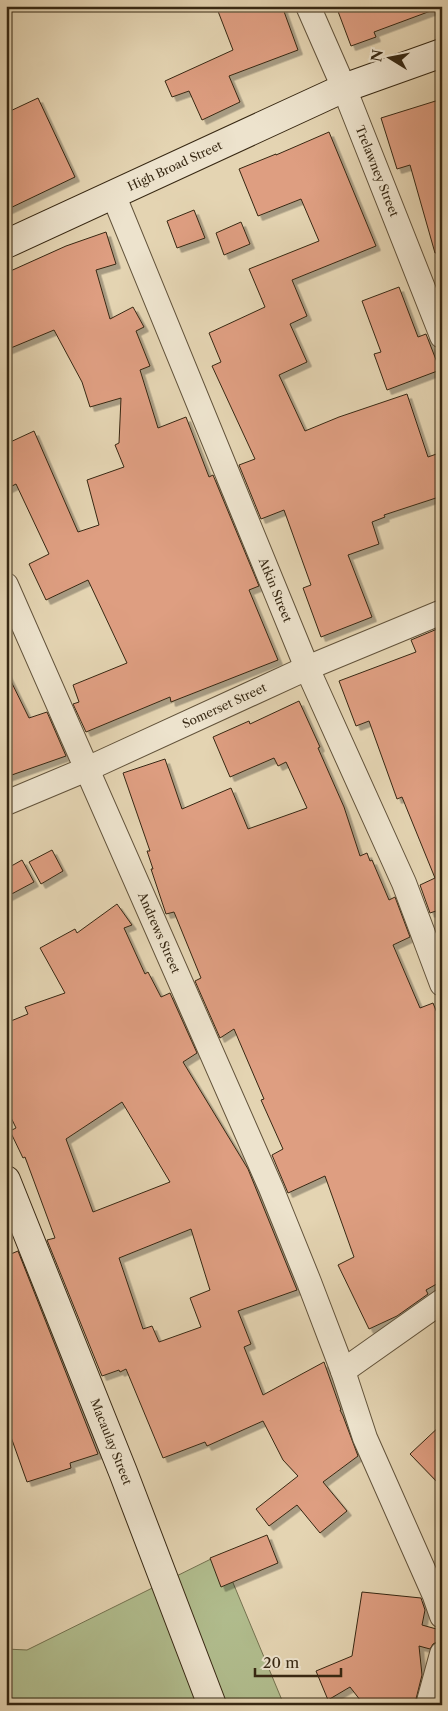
<svg xmlns="http://www.w3.org/2000/svg" width="448" height="1711" viewBox="0 0 448 1711" font-family="'Libre Caslon Text',serif">
  <defs>
    <filter id="shadow"><feDropShadow dx="4.5" dy="4.5" stdDeviation="0" flood-color="#0004"/></filter>
  </defs>
  <rect width="100%" height="100%" fill="#e4d4b2"/>
  <filter id="stains"><feTurbulence type="fractalNoise" baseFrequency=".004" numOctaves="4"/><feColorMatrix values="0 0 0 0 .2 0 0 0 0 .09 0 0 0 0 .02 0 0 0 .5 -.17"/></filter>
  <radialGradient id="worn" r=".72"><stop offset=".6" stop-color="#630" stop-opacity="0"/><stop offset="1" stop-color="#630" stop-opacity=".3"/></radialGradient>
  <path fill="#b1bd8e" stroke="#747250" d="M221,1554L284,1705H6V1649L27,1650Z"/>
  <path fill="#de9e81" stroke="#372813" fill-rule="evenodd" filter="url(#shadow)" d="M216,6H282L298,50L229,76L240,102L202,120L189,91L172,97L165,81L233,50Z
    M336,6H435L436,9L374,32L376,37L351,46Z
    M38,98L75,177L6,210V113Z
    M442,99V252L435,253L410,165L397,169L381,118Z
    M329,132L376,246L292,280L307,316L290,324L307,362L279,375L305,431L339,417L407,394L428,457L442,452V496L384,515L385,517L372,522L379,544L348,555L372,617L321,637L303,588L311,585L284,510L261,519L239,465L255,459L212,366L221,362L209,333L265,307L249,269L319,241L301,199L258,216L239,169L276,154V155Z
    M194,210L205,238L177,248L167,221Z
    M241,222L250,244L224,255L216,233Z
    M106,232L116,264L96,270L110,319L133,307L144,327L136,331L150,366L140,370L158,428L186,417L209,477L213,475L259,586L249,590L278,660L171,702L170,697L86,732L73,704L79,702L73,685L127,663L88,580L46,600L29,564L49,554L16,484L6,489V444L34,431L78,532L99,525L87,480L124,467L115,445L119,443L121,398L90,407L82,382L54,330L6,350V273L66,246Z
    M399,287L418,337L426,334L440,370L387,390L374,354L381,352L362,301Z
    M442,627V909L430,913L420,885L435,878L402,797L397,799L369,721L356,726L339,681L416,652L411,640Z
    M6,671L29,718L47,712L66,756L6,777Z
    M299,701L320,747L318,748L344,807L360,856L367,853L370,861L372,860L389,900L395,897L410,937L393,945L420,1008L433,1003L442,1025V1281L426,1290L428,1294L397,1316L369,1329L338,1265L354,1257L325,1176L288,1193L272,1155L283,1149L261,1100L264,1099L234,1029L220,1038L195,981L201,978L174,912L166,914L151,869H153L147,851H150L123,773L165,759L182,809L231,788L248,829L307,808L286,762L278,766L274,758L230,777L213,737L249,721L250,724Z
    M52,850L63,871L41,884L29,862Z
    M22,860L34,882L6,897V869Z
    M117,904L132,925L124,928L145,974L148,972L161,997L170,993L197,1053L183,1062L248,1169L297,1290L238,1311L251,1344L244,1347L263,1395L324,1362L341,1410H340L343,1416L358,1456L323,1482L347,1511L320,1533L297,1505L269,1526L256,1509L298,1476L283,1460L263,1421L207,1446L205,1442L163,1458L126,1369L120,1372L119,1370L102,1376L47,1240L55,1238L25,1157L23,1158L10,1131L16,1128L6,1107V1023L28,1014L25,1007L65,993L40,948L75,929L77,933ZM122,1102L170,1182L93,1212L66,1139ZM191,1229L210,1290L190,1298L201,1327L159,1342L152,1326L143,1329L119,1258Z
    M18,1251L98,1454L70,1463L71,1468L27,1482L6,1423V1256Z
    M442,1424V1487L410,1454Z
    M267,1535L278,1563L221,1587L210,1558Z
    M362,1592L421,1598L425,1610L422,1625L440,1630L437,1642L433,1644L430,1649L419,1646L422,1675L415,1703L412,1705H364L350,1687L328,1700L316,1671L352,1656Z"/>
  <g fill="none" stroke-linecap="round" stroke-linejoin="round">
    <defs>
      <g id="street">
        <path id="s1" d="M308,6L344,88L442,336"/>
        <path id="s2" d="M113,194L307,668L404,883L442,984"/>
        <path id="s3" d="M6,585L271,1188L309,1282L343,1371L365,1438L435,1596L442,1616"/>
        <path id="s4" d="M6,803L87,769L307,668L442,612"/>
        <path d="M343,1371L442,1301"/>
        <path d="M428,1705L442,1654"/>
      </g>
      <g id="secondary">
        <path id="s5" d="M6,244L344,88L442,53"/>
        <path id="s6" d="M6,1180L123,1472L212,1705"/>
      </g>
    </defs>
    <use href="#street" stroke="#62533b" stroke-width="26"/>
    <use href="#secondary" stroke="#372813" stroke-width="30"/>
    <use href="#street" stroke="#ede3cd" stroke-width="24"/>
    <use href="#secondary" stroke="#ede3cd" stroke-width="28"/>
  </g>
  <g text-anchor="middle" stroke-width="4" stroke-linejoin="round" paint-order="stroke">
    <g font-size="12" fill="#372813" stroke="#ede3cd">
      <text dy="4" stroke="none"><textPath href="#s5" startOffset="186">High Broad Street</textPath></text>
      <text dy="4" stroke="none"><textPath href="#s1" startOffset="179">Trelawney Street</textPath></text>
      <text dy="4" stroke="none"><textPath href="#s2" startOffset="428">Atkin Street</textPath></text>
      <text dy="4" stroke="none"><textPath href="#s4" startOffset="239">Somerset Street</textPath></text>
      <text dy="4" stroke="none"><textPath href="#s3" startOffset="380">Andrews Street</textPath></text>
      <text dy="4" stroke="none"><textPath href="#s6" startOffset="282">Macaulay Street</textPath></text>
    </g>
  </g>
  <rect width="448" height="1711" fill="none" stroke="#e4d4b2" stroke-width="25"/>
  <rect x="8" y="8" width="433" height="1696" fill="none" stroke="#372813" stroke-width="2.5"/>
  <rect x="12" y="12" width="423" height="1686" fill="none" stroke="#372813"/>
  <g transform="translate(390 58) rotate(280)" stroke="#ede3cd" stroke-width="4" paint-order="stroke">
  <path d="M0-4L9 19L0 12L-9 19Z" fill="#372813"/>
  <text y="-8" font-size="14" font-weight="bold" text-anchor="middle" fill="#372813">N</text>
  </g>
  <path d="M255 1668v8h86v-8" fill="none" stroke="#372813" stroke-width="2.5"/>
  <text x="263" y="1668" font-size="15" fill="#372813" stroke="#ede3cd" stroke-width="4" paint-order="stroke">20 m</text>
  <rect width="100%" height="100%" filter="url(#stains)"/>
  <rect width="100%" height="100%" fill="url(#worn)"/>
</svg>
